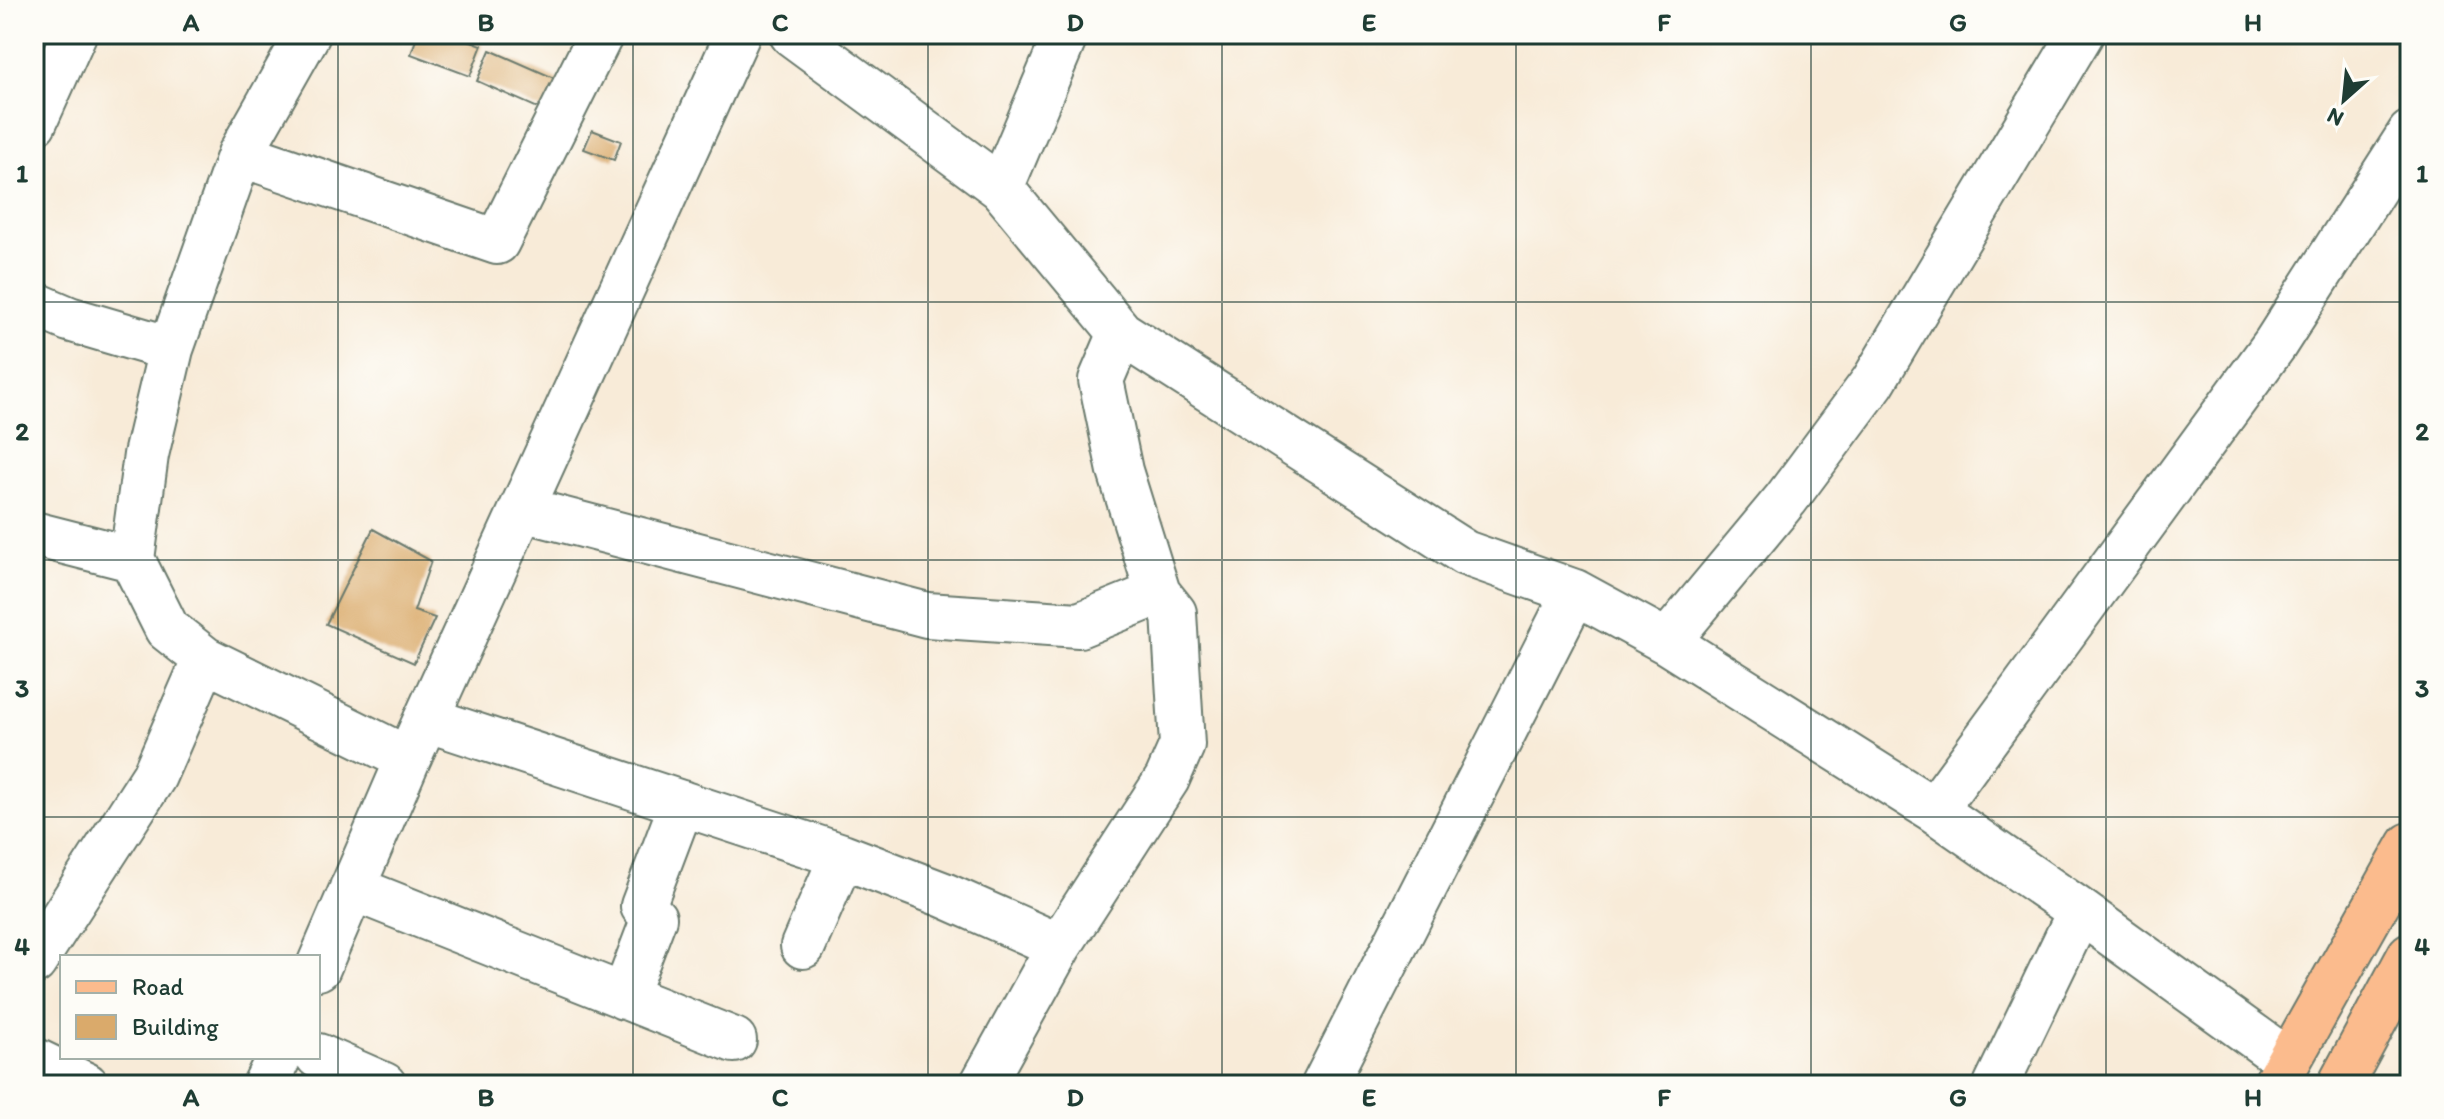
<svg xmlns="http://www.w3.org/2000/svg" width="2444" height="1119" viewBox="0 0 2444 1119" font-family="Itim,sans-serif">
  <rect width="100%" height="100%" fill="#fdfcf7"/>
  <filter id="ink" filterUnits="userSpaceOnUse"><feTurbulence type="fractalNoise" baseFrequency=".0125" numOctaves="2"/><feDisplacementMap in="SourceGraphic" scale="16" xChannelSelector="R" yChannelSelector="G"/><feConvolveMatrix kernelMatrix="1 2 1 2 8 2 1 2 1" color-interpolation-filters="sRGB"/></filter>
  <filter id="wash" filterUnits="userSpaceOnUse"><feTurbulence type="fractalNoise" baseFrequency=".006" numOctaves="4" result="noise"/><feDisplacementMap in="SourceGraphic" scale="32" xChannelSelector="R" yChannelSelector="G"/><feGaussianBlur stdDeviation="1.8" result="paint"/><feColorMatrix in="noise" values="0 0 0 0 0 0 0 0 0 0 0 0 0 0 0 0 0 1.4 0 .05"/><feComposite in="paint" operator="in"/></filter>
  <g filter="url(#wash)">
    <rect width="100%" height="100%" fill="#f8ebd8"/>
    <g id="blocks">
      <path fill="#daaa6b" d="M418,34H452L482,45L470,76L411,54Z
        M490,50L563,82L549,113L477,81Z
        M592,130L621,141L614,160L584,149Z
        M373,529L431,561L414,611L435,618L414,663L326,624Z"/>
    </g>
  </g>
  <g filter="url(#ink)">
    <use href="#blocks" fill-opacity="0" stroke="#6b7a6d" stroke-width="2"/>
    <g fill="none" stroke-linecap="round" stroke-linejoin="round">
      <defs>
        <path id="minor" d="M308,34L240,154L171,349L146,455L132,559L167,629L205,659L408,759
          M792,34L1001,188L1121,333L1465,553L1575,592L1667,642L1934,810L2080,911L2288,1061
          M34,123L74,34
          M240,154L497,242L601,34
          M1001,188L1066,34
          M34,304L69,319L171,349
          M522,509L927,615L1079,625L1158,593
          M34,534L132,559
          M1667,642L1786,499L1873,382L2081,34
          M426,719L842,856L944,895L1059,946
          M1934,810L2275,344L2410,133
          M352,888L734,1040
          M803,946L842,856
          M34,962L154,776L205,659
          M318,968L408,759L738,34
          M624,997L654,918L643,906L682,803
          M318,1056L384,1085
          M34,1060L86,1085
          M265,1085L279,1057
          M982,1085L1059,946L1167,779L1182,745L1174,613L1158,593L1120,471L1101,380L1121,333
          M1324,1085L1575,592
          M1996,1085L2080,911"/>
        <path id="major" d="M2275,1085L2410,845
          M2340,1085L2410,955"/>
      </defs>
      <use href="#minor" stroke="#6b7a6d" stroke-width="48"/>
      <use href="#major" stroke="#6b7a6d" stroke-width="48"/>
      <use href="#minor" stroke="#fff" stroke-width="44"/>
      <use href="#major" stroke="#fbbb8d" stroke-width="44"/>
    </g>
  </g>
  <path fill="none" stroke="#1f3d34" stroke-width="2" stroke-opacity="0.55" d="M338,34V1085M633,34V1085M928,34V1085M1222,34V1085M1516,34V1085M1811,34V1085M2106,34V1085M34,302H2410M34,560H2410M34,817H2410"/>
  <rect width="2444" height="1119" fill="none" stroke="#fdfcf7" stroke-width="88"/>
  <rect x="60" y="955" width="260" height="104" fill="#fdfcf7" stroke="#a4b0a9" stroke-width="2"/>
  <rect x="76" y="981" width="40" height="12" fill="#fbbb8d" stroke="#a4b0a9" stroke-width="2"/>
  <text x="132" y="995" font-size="24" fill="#1f3d34">Road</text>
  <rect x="76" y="1015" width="40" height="24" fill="#daaa6b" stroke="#a4b0a9" stroke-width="2"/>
  <text x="132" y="1035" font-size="24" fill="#1f3d34">Building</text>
  <g transform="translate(2344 100) rotate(207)" stroke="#fdfcf7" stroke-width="6" paint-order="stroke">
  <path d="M0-6L14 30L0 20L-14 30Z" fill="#1f3d34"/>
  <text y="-12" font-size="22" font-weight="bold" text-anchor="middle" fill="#1f3d34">N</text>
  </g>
  <rect x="44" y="44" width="2356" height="1031" fill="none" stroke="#1f3d34" stroke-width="3"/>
  <g font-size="26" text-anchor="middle" font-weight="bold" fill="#1f3d34">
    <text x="191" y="31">A</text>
    <text x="486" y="31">B</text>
    <text x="780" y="31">C</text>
    <text x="1075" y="31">D</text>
    <text x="1369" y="31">E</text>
    <text x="1664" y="31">F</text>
    <text x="1958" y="31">G</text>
    <text x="2253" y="31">H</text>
    <text x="22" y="182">1</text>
    <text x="2422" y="182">1</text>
    <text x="22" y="440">2</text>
    <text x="2422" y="440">2</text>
    <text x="22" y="697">3</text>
    <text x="2422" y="697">3</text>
    <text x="22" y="955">4</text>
    <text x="2422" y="955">4</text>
    <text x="191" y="1106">A</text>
    <text x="486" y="1106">B</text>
    <text x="780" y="1106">C</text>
    <text x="1075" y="1106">D</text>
    <text x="1369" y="1106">E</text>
    <text x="1664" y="1106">F</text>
    <text x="1958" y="1106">G</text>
    <text x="2253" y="1106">H</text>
  </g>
</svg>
